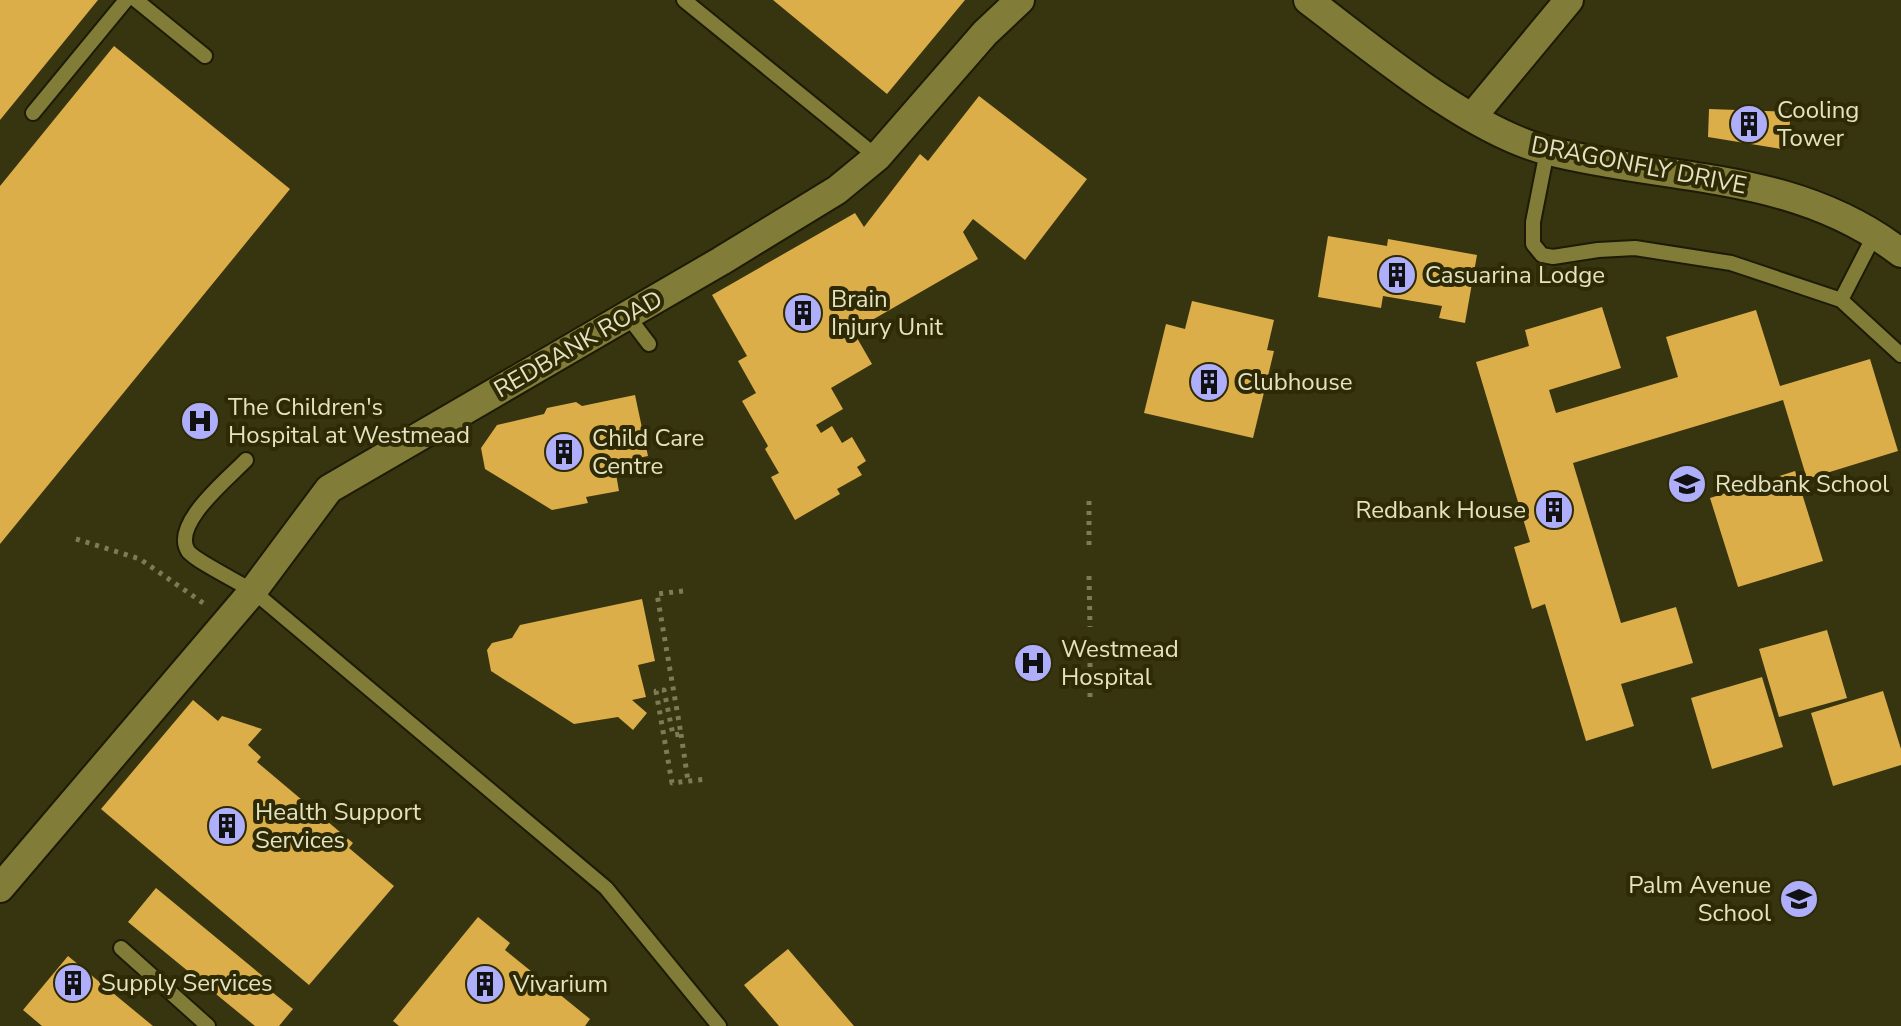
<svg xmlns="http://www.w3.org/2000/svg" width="1901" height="1026" viewBox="0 0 1901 1026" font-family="'Nunito Sans',sans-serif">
  <rect width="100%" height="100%" fill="#373410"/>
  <path fill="#dcae49" d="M0,0H98L0,120Z
    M773,0H965L887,94Z
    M114,46L290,189L0,544V186Z
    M979,96L1087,179L1025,260L973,219L963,232L978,259L853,331L872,364L831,388L843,409L816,425L821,433L832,426L842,443L852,437L866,461L857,467L862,475L837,489L840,494L795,520L771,477L779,473L765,449L768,446L742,401L756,393L738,361L747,356L712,295L855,213L864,227L920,154L928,161Z
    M1709,109L1791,112L1787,150L1708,137Z
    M1328,236L1387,246L1388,239L1477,255L1465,323L1439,318L1442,306L1383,296L1381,308L1318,297Z
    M1192,301L1274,320L1267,350L1274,351L1253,438L1144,413L1166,324L1185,329Z
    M1602,307L1621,368L1549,390L1556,413L1678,377L1666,337L1756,310L1780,386L1870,359L1898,451L1807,479L1783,400L1573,463L1621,623L1676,607L1693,663L1621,684L1634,726L1586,741L1545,604L1532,609L1514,547L1530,542L1476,362L1529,346L1525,330Z
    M635,395L648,456L614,463L619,491L586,497L588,503L552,510L485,469L481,448L497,425L544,414L547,408L576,402L582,406Z
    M1795,471L1823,561L1738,587L1710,498Z
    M642,599L655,661L638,665L646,697L632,700L647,713L633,730L618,717L574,724L491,671L487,650L492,643L512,638L520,625Z
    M1827,630L1847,698L1779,717L1759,649Z
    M1762,677L1783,747L1712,769L1691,698Z
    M1883,691L1901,749V765L1833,786L1811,713Z
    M193,700L218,721L222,716L262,729L248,745L261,757L257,762L353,843L349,848L394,886L309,985L101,809Z
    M156,888L265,978L261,983L293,1009L279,1026H255L128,922Z
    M478,917L510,943L505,950L590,1019L585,1026H399L393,1021Z
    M788,949L854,1026H779L744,985Z
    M68,956L153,1026H42L23,1010Z"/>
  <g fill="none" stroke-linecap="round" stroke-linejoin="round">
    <defs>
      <path id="lane" d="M136,0L205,56
        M684,0L877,157
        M33,113L126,0
        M1547,151L1533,222V244L1542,255L1553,257L1598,250L1635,248L1731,263L1841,300L1901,355
        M1841,300L1875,234
        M627,315L649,344
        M246,460C229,478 171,524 188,551C194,560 240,583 253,591L606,888L719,1026
        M121,948L208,1026"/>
      <path id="street" d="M1308,0C1373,49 1471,132 1549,151C1672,182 1795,171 1901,253
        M1472,117L1569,0
        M0,888L253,591L329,489L721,261L837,190L877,157L985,33L1020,0"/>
    </defs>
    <use href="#lane" stroke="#1d1b06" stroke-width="18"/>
    <use href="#street" stroke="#1d1b06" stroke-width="32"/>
    <path stroke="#7d7a57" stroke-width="5" stroke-dasharray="4 6" stroke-linecap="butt" d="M1089,501V550
      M76,539L140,559L206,605
      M1089,576L1090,627
      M683,591L657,594L681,734L673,735L664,690L656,691L672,783L707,779
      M1090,653V702
      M681,734L688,781"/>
    <use href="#lane" stroke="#827c39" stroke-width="14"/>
    <use href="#street" stroke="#827c39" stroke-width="28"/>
  </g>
  <defs>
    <symbol id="building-disc" viewBox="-11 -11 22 22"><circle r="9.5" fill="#afaefa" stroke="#2d2a05"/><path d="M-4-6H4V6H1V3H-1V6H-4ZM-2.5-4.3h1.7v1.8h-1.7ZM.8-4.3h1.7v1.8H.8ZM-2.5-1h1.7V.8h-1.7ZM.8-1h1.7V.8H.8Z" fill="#111"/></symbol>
    <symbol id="hospital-disc" viewBox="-11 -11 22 22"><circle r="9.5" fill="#afaefa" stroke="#2d2a05"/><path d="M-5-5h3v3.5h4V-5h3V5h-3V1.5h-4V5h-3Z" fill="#111"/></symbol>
    <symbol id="school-disc" viewBox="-11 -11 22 22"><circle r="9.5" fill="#afaefa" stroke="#2d2a05"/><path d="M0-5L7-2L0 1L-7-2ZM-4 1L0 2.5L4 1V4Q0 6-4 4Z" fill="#111"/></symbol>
  </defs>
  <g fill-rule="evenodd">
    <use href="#building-disc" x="1727" y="102" width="44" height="44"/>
    <use href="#building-disc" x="1375" y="253" width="44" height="44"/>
    <use href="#building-disc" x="781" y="291" width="44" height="44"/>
    <use href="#building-disc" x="1187" y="360" width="44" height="44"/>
    <use href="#hospital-disc" x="178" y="399" width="44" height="44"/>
    <use href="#building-disc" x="542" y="430" width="44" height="44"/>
    <use href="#school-disc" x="1665" y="462" width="44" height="44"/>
    <use href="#building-disc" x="1532" y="488" width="44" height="44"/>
    <use href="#hospital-disc" x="1011" y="641" width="44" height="44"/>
    <use href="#building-disc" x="205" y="804" width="44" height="44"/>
    <use href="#school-disc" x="1777" y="877" width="44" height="44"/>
    <use href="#building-disc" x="51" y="961" width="44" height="44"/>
    <use href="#building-disc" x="463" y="962" width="44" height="44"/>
  </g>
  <g text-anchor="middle" stroke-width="8" stroke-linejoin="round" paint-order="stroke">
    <g font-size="24" fill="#e4e2c0" stroke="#2d2a05" text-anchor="start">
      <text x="1777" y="118">Cooling<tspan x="1777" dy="28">Tower</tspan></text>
      <text x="1425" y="283">Casuarina Lodge</text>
      <text x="831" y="307">Brain<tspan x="831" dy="28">Injury Unit</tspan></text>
      <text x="1237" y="390">Clubhouse</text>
      <text x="228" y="415">The Children's<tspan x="228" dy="28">Hospital at Westmead</tspan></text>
      <text x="592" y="446">Child Care<tspan x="592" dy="28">Centre</tspan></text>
      <text x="1715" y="492">Redbank School</text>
      <text x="1526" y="518" text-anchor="end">Redbank House</text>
      <text x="1061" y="657">Westmead<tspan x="1061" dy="28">Hospital</tspan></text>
      <text x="255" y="820">Health Support<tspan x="255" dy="28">Services</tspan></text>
      <text x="1771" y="893" text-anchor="end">Palm Avenue<tspan x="1771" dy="28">School</tspan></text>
      <text x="101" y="991">Supply Services</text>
      <text x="513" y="992">Vivarium</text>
    </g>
    <g font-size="24" fill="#e4e2c0" stroke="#2d2a05">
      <text transform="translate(1639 165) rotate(11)" y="8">DRAGONFLY DRIVE</text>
      <text transform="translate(578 344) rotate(-30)" y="8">REDBANK ROAD</text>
    </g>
  </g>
</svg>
